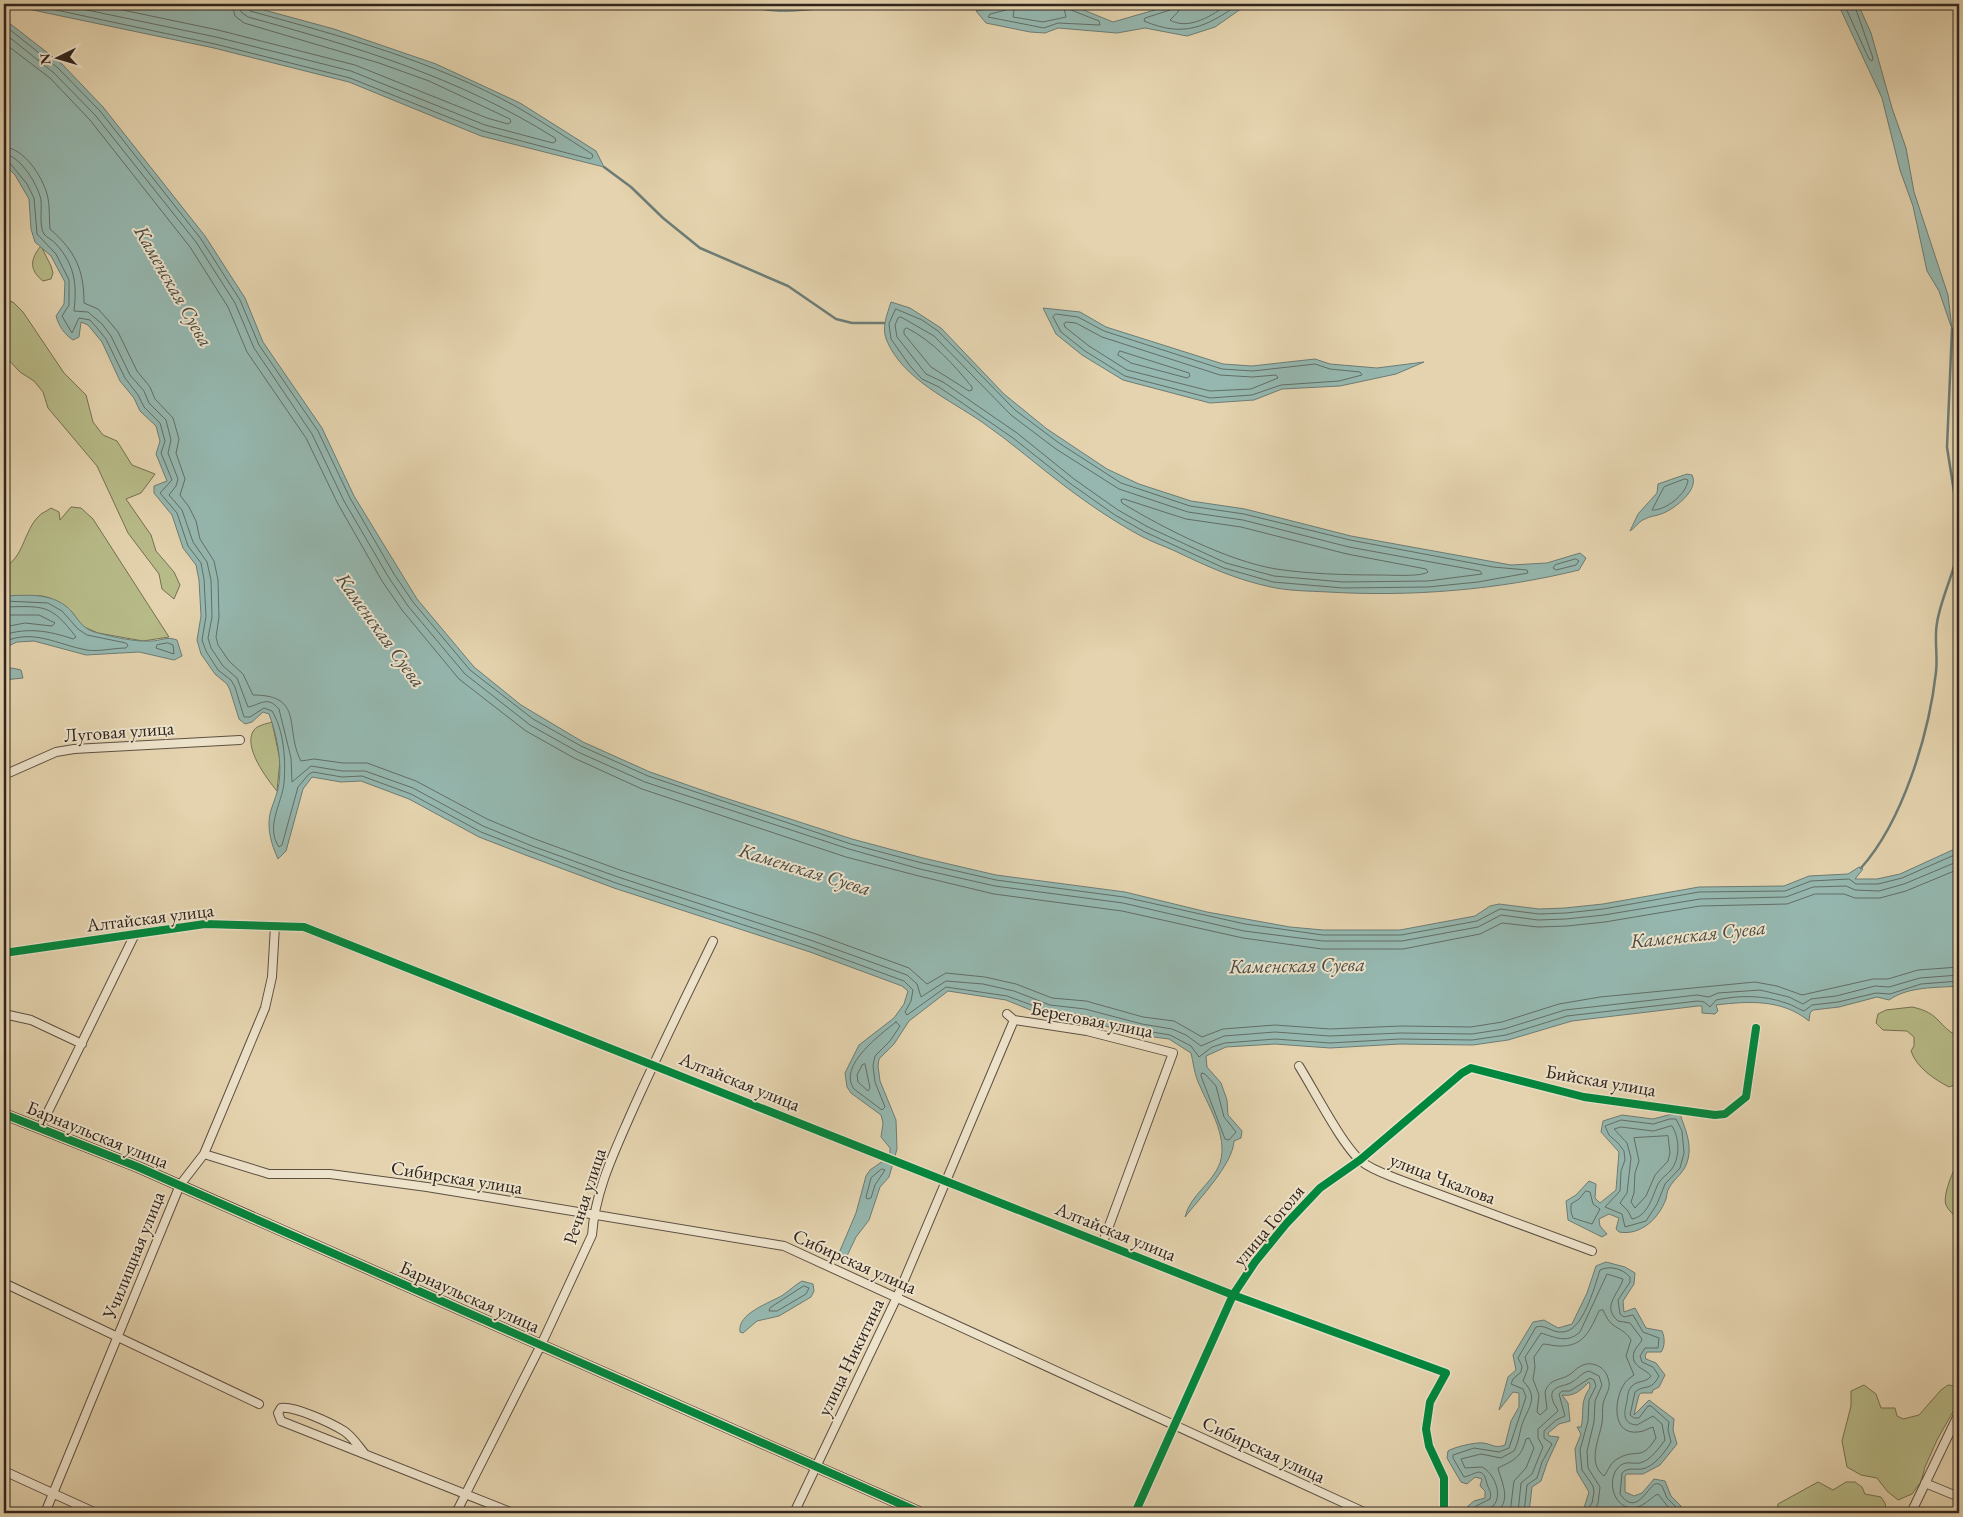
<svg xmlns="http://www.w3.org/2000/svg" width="1963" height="1517" viewBox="0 0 1963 1517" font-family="'EB Garamond',serif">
  <rect width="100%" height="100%" fill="#e4d3ae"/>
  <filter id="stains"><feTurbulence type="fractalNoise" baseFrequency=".004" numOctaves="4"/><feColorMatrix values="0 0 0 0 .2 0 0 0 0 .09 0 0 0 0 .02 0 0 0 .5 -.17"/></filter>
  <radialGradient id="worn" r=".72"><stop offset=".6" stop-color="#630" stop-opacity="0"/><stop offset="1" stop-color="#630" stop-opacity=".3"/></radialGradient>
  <path fill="#b7bb88" stroke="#747053" d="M41,246L51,266L53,273L51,279L43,281C29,270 30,259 41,246Z
    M4,300L13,302L23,312L64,373L86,395L93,422L103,435L117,441L132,465L155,474L141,493L126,499L151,535L156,551L174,572L180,585L174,599L162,589L159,574L128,533L97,466L48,408L43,392L34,381L20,372L4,355Z
    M71,507L81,508L93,519L169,637L143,641L98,633L82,626L72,612L50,598L42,596H4V567C23,559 24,531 38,517C41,513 47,511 51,508L59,512L60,520Z
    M272,722L280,760L277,791C267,779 242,746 254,730C258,725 266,724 272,722Z
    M1912,1007C1941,1013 1937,1026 1959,1037V1080L1957,1084L1949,1087C1934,1079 1917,1068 1911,1051L1914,1046V1037L1907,1031L1883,1030L1876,1023L1878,1014L1886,1010Z
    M1959,1160V1220C1955,1216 1948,1210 1946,1205C1942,1196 1954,1168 1959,1160Z
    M1864,1385L1876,1394L1881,1408H1895L1897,1416L1903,1419L1919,1415L1941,1390L1948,1385L1955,1386L1957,1401L1955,1408L1937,1440L1925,1467L1921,1482L1912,1494L1898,1500L1887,1491L1877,1478L1861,1475L1847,1467L1842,1441L1851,1406V1391Z
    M1818,1482L1833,1490L1846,1482H1855L1862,1487L1865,1494L1881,1497L1885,1503L1887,1513H1777L1778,1504Z"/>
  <path fill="#95b7af" stroke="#6d7c75" d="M4,4H242L334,29L436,64L520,103L596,151L604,167L481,136L349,82L214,48Z
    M747,4H906L904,8L896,9C875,10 855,7 834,8C807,9 771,17 747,4Z
    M1017,4H1069L1113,22L1172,5L1248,4L1215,27L1187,36L1145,28L1117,33L1058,28L1045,33L1030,32L986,23L976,11Z
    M1838,4H1858L1871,33L1892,108L1906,148L1914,192L1948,295L1952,329L1939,291L1927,271L1913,206L1900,170L1882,98Z
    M4,19L62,64L103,107L205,236L245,298L263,342L322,428L354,496L417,599L474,667L521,705L583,742L650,772L719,796L852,839L923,858L996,875L1125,892L1207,912L1290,927L1323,930H1400L1475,916L1490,906L1499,904L1539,909L1565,908L1603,904L1699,887L1784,886L1809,876L1848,874L1859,867L1863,869L1855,879H1877L1900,874L1959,847V986C1936,988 1909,986 1889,1000L1877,997L1839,1007L1813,1010L1810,1013L1809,1021C1782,999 1749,1001 1716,1005L1718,1011L1715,1014L1702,1013V1006H1698L1572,1021L1508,1040L1473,1045L1400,1044L1330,1048L1275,1044L1226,1047L1206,1056L1207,1067L1221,1083L1227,1100L1228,1115L1242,1131L1241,1138L1234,1141C1233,1164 1199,1199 1185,1217C1190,1195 1213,1183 1220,1163C1229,1135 1206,1103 1197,1079C1194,1071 1193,1061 1191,1053L1169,1039L1139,1035L1082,1020L1043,1015L1006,1000L948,991L909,1021L894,1044L879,1059L878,1066L880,1081L896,1120L897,1149L889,1177L880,1187L869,1220L856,1237L846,1258L841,1262L836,1260L856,1213L866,1176L870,1170L890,1156V1148L881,1137L883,1123L881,1115L851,1093L847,1087L845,1073L859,1045L894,1018L904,1004L908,991L902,986L810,952L614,888L528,856L479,837L409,799L361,781L341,782L312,777L303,789L286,851L278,859C271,844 266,826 271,810C274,801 278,792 279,783C282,761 277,735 269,714L263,712L252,722L245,724L239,719L230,690L227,684L215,674L201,654L197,640L201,616L199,580L196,565L183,548L172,515L154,493V486L167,481L156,454L160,441L156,426L140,411L134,398L120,381L102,342L88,325L81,322L79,337L73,340C64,334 59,326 56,316L64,304L65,282L51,256L35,242L31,229L29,199L15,175L4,164Z
    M891,302L910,308L941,328L1004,394L1047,429L1107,469L1139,484L1191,501L1245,509L1351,536L1511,565L1547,563L1580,553L1586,558L1579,570C1498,590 1411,597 1328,592C1309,591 1289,591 1271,587C1237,580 1206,566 1175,551C1164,546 1152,542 1141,536C1115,522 1090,505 1066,487C1038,466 1011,442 982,422C950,400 903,379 887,341C881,328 887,315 891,302Z
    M1043,308L1080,312L1106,327L1223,364L1252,366L1315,359L1330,364L1377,368L1424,362L1396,374L1340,386L1282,389L1254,400L1210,403L1123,380L1082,355L1056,334Z
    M1687,474L1692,475C1700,490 1673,510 1661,514C1656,516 1650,516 1645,519C1639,521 1636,527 1630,531L1638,514L1657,493L1658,484Z
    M4,596C27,595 55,592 72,612C80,622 84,630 98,633C113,637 135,642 151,641C161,641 166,636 177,640L182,656L174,660L139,652L86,655L34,641L17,642L4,648Z
    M12,668L21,670L23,678L4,680V670Z
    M1676,1113L1680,1114C1685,1129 1692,1143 1688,1159C1685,1173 1675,1177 1669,1188C1667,1191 1667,1195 1666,1199C1659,1218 1641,1236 1619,1232L1616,1229L1619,1218L1609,1214L1599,1219L1600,1226L1607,1234L1602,1237L1568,1220L1566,1201L1576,1195L1589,1181L1596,1184L1595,1198L1600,1203L1616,1190L1619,1152L1601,1132L1603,1121L1622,1115L1653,1119Z
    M1606,1262L1625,1267L1635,1273L1634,1284L1623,1301L1624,1312L1635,1308L1646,1328L1662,1331C1665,1337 1665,1347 1661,1352H1647L1645,1356L1646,1359L1656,1363L1665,1375L1659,1387L1653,1390L1652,1393H1641L1639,1395L1634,1415L1649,1400L1674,1419L1673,1430L1677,1444L1660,1465L1643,1474H1627L1625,1476V1492L1634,1496L1642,1493L1654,1479L1665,1481L1671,1496L1681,1506L1680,1513H1576L1584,1508L1589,1492L1577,1472L1575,1449L1581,1434L1577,1427H1581C1584,1417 1581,1406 1585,1397C1587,1390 1592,1389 1589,1382C1581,1390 1574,1397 1562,1395L1568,1403L1570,1421L1559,1424L1548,1433L1549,1436L1559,1437L1547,1463L1541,1481L1532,1487L1529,1512L1468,1513V1506L1474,1501L1485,1498V1491L1480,1486L1482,1479L1475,1477L1467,1484L1461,1482L1447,1458L1448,1451C1454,1447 1476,1442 1483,1443C1492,1444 1495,1449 1505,1445L1511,1421L1519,1407V1393L1513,1392L1499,1410L1508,1377L1516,1370L1513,1355L1533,1322L1544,1320L1558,1328L1572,1324L1587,1293L1596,1266Z
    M802,1281L813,1284L814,1291L811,1297L779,1316L757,1321L743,1333L740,1332C737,1313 770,1303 783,1295C790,1290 795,1285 802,1281Z"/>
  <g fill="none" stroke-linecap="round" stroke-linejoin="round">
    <path stroke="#626e66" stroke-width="1" d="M28,4L215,44L350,78L483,131L590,159L593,157L592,154C567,138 543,122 517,107C434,61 341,36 250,11L245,4
      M58,4L216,37L351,71L485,125L553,143L556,141L555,138C458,77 357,47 248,17L241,12L239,4
      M94,4L218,30L355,65L487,118L508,124L511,122L510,119L429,81L379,63L244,23L235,16L232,4
      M762,4H824
      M1009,4L1006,10L990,14L988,17L1044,28L1058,23L1100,25L1099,21L1071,10L1069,4
      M1015,4L1013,17L1043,22L1066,17L1063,4
      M1173,4L1170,10L1145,18L1144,21C1184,38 1206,27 1239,4
      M1180,4L1178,12L1170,20C1189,31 1213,15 1228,4
      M1844,4L1869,59L1872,61L1873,58L1854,4
      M4,25L58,68L100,111L201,239L240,300L259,345L318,431L350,498L394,574L413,602L470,670L533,719L581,746L648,776L851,844L922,863L996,880L1124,897L1245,924L1323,935H1401L1477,921L1500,909L1539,914L1566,913L1603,909L1699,892L1785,891L1811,881L1849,879L1856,884H1878L1902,878L1959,853
      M4,33L54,73L95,115L196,242L235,303L254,348L312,434L344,501L389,578L408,606L465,674L530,725L578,752L645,782L849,849L920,869L995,886L1123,903L1244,931L1323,941H1402L1478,927L1501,915L1538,920L1566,919L1604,915L1700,899L1786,897L1813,887L1846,886L1855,890L1879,891L1904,884L1959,861
      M4,43L50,78L90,120L190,247L228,307L247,352L306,438L338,504L382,581L402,610L459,679L526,731L574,758L642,789L846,857L919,876L994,894L1122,911L1243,938L1322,949H1403L1480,934L1502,923L1538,927L1567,926L1605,922L1700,906L1787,904L1815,894H1844L1855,898H1880L1906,891L1959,869
      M4,147C24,148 42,176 47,194C50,205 49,217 50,229C75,251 84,269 84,303L98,309L108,320L118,332L137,371L150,387L155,399L173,418L179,439L176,453L185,479L180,495L189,507L196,521L200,539L214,561L218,580L219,617L216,637L218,645L229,661L243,674L253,695C305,695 284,729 301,761L314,759L343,763H367L416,781L487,819L535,839L620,870L816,934L909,968L927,984L946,973L985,977L1016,984L1052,998L1086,1001L1143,1017L1174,1021L1202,1037L1223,1029L1275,1025L1330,1029L1401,1026L1471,1027L1502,1022L1559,1004L1600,997L1755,982L1777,986L1802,995L1873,979H1888L1918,970L1959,967
      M4,154C20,155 38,185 41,200C42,209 39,226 44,234C47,238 53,240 56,244C75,265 77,284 74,311L88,312L102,324L111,336L130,375L144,391L149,403L166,420L171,440L168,453L178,479L176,486L169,495L182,510L193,542L207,562L211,580L212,617L208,638L211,648L223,666L237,678L248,707C260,705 267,695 279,709L291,758L292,782L311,766L342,771H365L413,788L483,826L532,846L618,877L813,941L907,975L917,984L921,997L946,981L983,984L1014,991L1050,1005L1085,1009L1142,1024L1172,1029L1186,1035L1201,1046L1224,1036L1275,1032L1330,1036L1401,1033L1472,1034L1504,1029L1565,1010L1697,995L1709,997L1718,993L1760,990L1789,997L1803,1004L1811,999L1836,996L1875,986L1889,987L1920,978L1959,975
      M4,161L9,162L27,184L34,198L37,234L56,254L69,280V305L62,316L72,333L79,318L90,320L97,328L106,339L125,378L138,395L144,407L160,423L165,441L161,453L172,480L160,493L177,513L188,546L201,563L204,579L206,616L202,640L206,651L218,670L231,680L235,687L244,717H250L264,708L272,711C284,730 286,761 284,783C282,803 265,827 279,847L282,845L298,787L309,774L313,772L342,777L362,776L411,794L481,832L530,851L616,883L811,947L904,981L913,990L911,1001L905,1012L907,1015L946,987L1007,996L1045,1010L1083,1015L1140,1030L1170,1035L1191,1046L1199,1057L1212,1047L1225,1043L1275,1039L1330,1043L1400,1039L1472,1040L1506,1035L1567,1016L1698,1001L1704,1002L1710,1007L1716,1000C1740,995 1763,995 1786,1003C1793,1005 1798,1009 1804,1011L1812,1005L1838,1002L1876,993L1890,994L1921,984L1959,981
      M896,309L922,320L938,331L1015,410L1059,443L1121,483L1190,506L1244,514L1350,540L1493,567L1527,570L1528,573L1478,582L1428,587L1343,588L1273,582L1224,568L1145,532L1115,515L1071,484L1013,438L939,387L922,379L910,366L891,339L889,324Z
      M1056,314L1078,317L1104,331L1222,369L1253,371L1315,364L1330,369L1360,372L1362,375L1339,381L1281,385L1252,395L1210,398L1125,376L1085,351L1061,332L1053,317Z
      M901,317L934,336L1011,415L1056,449L1119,489L1188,512L1243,520L1349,547L1480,571L1482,574L1428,581L1343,582L1274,576L1226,563L1148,527L1118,510L1074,479L1017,433L943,382L926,374L897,337L895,325L898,318Z
      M1067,322L1076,323L1102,337L1220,375L1252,377L1276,375L1278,378L1251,389L1210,391L1127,370L1089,346L1065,327L1064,324Z
      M907,328C933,341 954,365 972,387V390L969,391L931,367L904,334V330Z
      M1120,351L1189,373L1190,376L1187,378L1131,363L1118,355Z
      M1685,479L1688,480C1687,494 1665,511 1652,510L1664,487Z
      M1124,499L1186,519L1241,527L1347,554L1426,569L1428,572C1420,577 1391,575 1379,575C1345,575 1310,574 1276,569C1228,561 1163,528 1122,503L1121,500Z
      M1576,559L1579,561L1576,565L1556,570L1553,568L1555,565Z
      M4,601L48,603L62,611L78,629L87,635L126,643L128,645L126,648C113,648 99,652 87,650C58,645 33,628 4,642
      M4,607C44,606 51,604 76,637L73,639C50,631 27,627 4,635
      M4,615H39L55,623L52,626L25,623L4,627
      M168,643L173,645L174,654L156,648L157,645Z
      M896,1022L900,1026L890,1041L875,1056L873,1065L875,1082L885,1107L882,1110L854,1089C837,1066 881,1034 896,1022Z
      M865,1064L870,1088L868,1091L858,1082L857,1075L862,1065Z
      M1202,1073L1205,1074L1216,1086L1224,1117L1236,1132L1229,1140L1225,1139L1201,1076Z
      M1670,1119H1676L1682,1131L1684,1153L1680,1168L1665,1184L1657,1204L1646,1221L1625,1227L1622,1214L1605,1207L1620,1191L1621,1171L1625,1160L1624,1151L1618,1143L1609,1135L1605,1126L1621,1120L1653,1124Z
      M1672,1126C1680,1138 1680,1159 1671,1170C1667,1175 1661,1178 1658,1184C1652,1197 1648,1216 1632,1219L1628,1211L1620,1203L1627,1193L1631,1158L1627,1143L1614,1129L1621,1127L1653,1131Z
      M1668,1136L1670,1153L1668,1161L1655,1175L1646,1196L1635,1208L1631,1202L1634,1193L1635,1173L1639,1161L1634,1138Z
      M882,1169L885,1170L875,1185L871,1198L867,1199L866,1197L871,1178Z
      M1586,1191L1590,1192L1593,1204L1600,1209L1592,1224L1573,1218L1571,1212V1204L1579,1199Z
      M804,1286L809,1288L806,1294L777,1311H769L770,1308Z
      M1603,1310C1612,1332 1622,1325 1631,1340L1626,1356L1634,1375C1630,1378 1625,1381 1623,1386C1614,1401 1612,1435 1638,1432C1644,1432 1648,1428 1653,1427L1656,1438C1641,1462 1637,1448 1619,1458C1610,1462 1609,1470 1604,1476C1587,1463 1599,1440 1602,1423C1603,1417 1602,1410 1603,1404C1605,1394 1612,1389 1608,1378C1605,1367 1592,1360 1581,1366C1576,1368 1573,1373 1569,1375C1559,1381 1550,1378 1545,1392L1547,1409L1540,1415L1537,1412L1539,1395L1533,1379L1535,1367L1534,1357L1543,1344C1548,1344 1553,1346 1559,1346C1584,1347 1590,1330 1599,1311Z
      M1473,1513L1476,1506L1490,1499C1492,1492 1489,1490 1487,1484C1483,1464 1475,1475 1464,1477L1453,1458V1455L1474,1448L1499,1452L1509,1448L1526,1397L1523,1389L1511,1384L1513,1379L1521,1372L1522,1366L1518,1358L1536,1327C1546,1324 1552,1333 1562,1332C1583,1332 1594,1288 1600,1270C1610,1265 1623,1269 1630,1277V1282L1618,1300L1620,1314L1624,1317L1633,1315L1643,1332L1659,1338L1658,1348H1645L1640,1356L1642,1362L1653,1367L1659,1376C1651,1392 1644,1384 1635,1392L1630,1415L1634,1418H1639L1648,1406H1651L1669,1422L1668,1430L1671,1442C1665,1452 1654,1467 1642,1469C1634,1470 1628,1467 1622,1473L1620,1494C1636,1517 1647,1488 1655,1484C1657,1483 1660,1484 1662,1486L1667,1498L1676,1507L1675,1513
      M1479,1513C1483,1509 1489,1510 1493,1506C1504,1495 1493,1472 1482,1467L1465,1468L1461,1459L1481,1454L1501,1458L1514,1451C1518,1444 1519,1436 1521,1428C1526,1409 1541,1399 1523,1381L1528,1368L1525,1357L1541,1333C1554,1337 1567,1344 1580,1332L1607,1274L1623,1279C1619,1294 1601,1306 1618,1321L1630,1323L1642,1339C1641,1344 1636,1346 1634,1352C1630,1367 1645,1368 1651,1376C1646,1383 1638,1380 1632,1386C1627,1391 1628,1396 1627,1401C1624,1413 1622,1424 1637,1425L1653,1416L1662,1424L1665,1440C1659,1448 1651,1460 1640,1463C1633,1464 1627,1461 1621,1465C1607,1475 1611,1502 1627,1507C1641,1511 1648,1499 1658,1494L1669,1508V1513
      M1496,1513C1512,1500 1502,1484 1498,1468C1514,1460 1521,1458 1526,1439L1529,1438L1534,1448L1526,1468L1514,1481L1510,1513
      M1518,1513L1521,1483L1532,1474L1543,1447L1538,1438V1429L1558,1411C1557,1407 1554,1405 1553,1401C1547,1385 1565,1387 1572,1382C1579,1378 1581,1373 1589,1371L1599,1376L1602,1385L1595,1401L1594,1422L1587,1451L1588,1468L1600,1487L1598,1503L1594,1513
      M1524,1513L1527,1485L1537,1478L1542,1462L1552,1444L1544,1438V1431L1556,1420L1565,1416L1559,1394L1562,1391H1570L1590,1378L1594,1380L1596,1386L1589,1400L1588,1421L1580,1450L1582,1470L1593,1486L1594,1492L1592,1503L1585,1513"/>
    <path stroke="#6d7c75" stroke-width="2.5" d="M604,167L631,187L663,218L700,248L788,286L836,319L852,323H884
      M1952,329L1947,447L1959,524
      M1861,868C1903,821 1929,734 1936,672C1938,656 1934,639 1937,623C1941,597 1955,572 1959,546"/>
    <defs>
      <path id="street" d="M4,775L56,752L74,749L240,740
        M4,953L205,924L304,927L1233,1295L1446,1373L1430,1402L1426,1429L1429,1446L1444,1478V1513
        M4,1014L31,1020L82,1044
        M1007,1014L1014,1020L1087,1031L1173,1053L1103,1242
        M1299,1066C1314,1090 1342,1145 1361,1161C1373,1171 1389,1175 1403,1181L1592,1251
        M40,1128L135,934
        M204,1154L269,1174H330L427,1187L784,1246L1366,1513
        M4,1283L259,1404
        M365,1454C359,1447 352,1436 344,1431C331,1423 295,1406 281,1408L278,1413L281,1421L513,1513
        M4,1471L96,1513
        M1925,1483L1959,1497
        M45,1513L180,1185L204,1154L265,1008L272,977L275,926
        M456,1513L541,1345L592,1235C595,1192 613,1155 630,1116C656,1057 685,999 713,941
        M794,1513L897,1297L1014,1020
        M1135,1513L1233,1295L1255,1262L1286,1224L1320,1188L1360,1160L1462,1073L1471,1068L1584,1097L1715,1115L1725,1114L1746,1097L1756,1028
        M1911,1513L1959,1413"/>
      <path id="secondary" d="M4,1114L138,1167L921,1513"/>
    </defs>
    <use href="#street" stroke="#5d5042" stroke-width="10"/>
    <use href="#secondary" stroke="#30241e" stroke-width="12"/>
    <use href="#street" stroke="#ede2ca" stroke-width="8"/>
    <use href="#secondary" stroke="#ede2ca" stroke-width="10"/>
    <defs>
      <path id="cycleway" d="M4,953L205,924L304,927L1233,1295L1446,1373L1430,1402L1426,1429L1429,1446L1444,1478V1513
        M4,1114L138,1167L921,1513
        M1135,1513L1233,1295L1255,1262L1286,1224L1320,1188L1360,1160L1462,1073L1471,1068L1584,1097L1715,1115L1725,1114L1746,1097L1756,1028"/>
    </defs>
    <use href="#cycleway" stroke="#ede2ca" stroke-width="11"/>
    <use href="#cycleway" stroke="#00873e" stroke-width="8"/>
  </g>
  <g text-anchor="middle" stroke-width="4" stroke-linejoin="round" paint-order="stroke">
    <g font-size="19" fill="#30241e" stroke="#ede2ca">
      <text transform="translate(119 731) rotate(-4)" y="7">Луговая улица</text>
      <text transform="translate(150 917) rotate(-7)" y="7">Алтайская улица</text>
      <text transform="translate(1092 1019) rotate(11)" y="7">Береговая улица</text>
      <text transform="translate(1601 1080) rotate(10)" y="7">Бийская улица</text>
      <text transform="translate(740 1081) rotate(22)" y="7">Алтайская улица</text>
      <text transform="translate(98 1134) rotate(22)" y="7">Барнаульская улица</text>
      <text transform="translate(457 1177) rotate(9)" y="7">Сибирская улица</text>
      <text transform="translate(1443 1178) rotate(21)" y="7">улица Чкалова</text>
      <text transform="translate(584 1196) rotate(-72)" y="7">Речная улица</text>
      <text transform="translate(1268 1225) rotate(-50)" y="7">улица Гоголя</text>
      <text transform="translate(1116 1231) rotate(22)" y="7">Алтайская улица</text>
      <text transform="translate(133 1255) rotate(-68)" y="7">Училищная улица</text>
      <text transform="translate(855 1261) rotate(24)" y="7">Сибирская улица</text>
      <text transform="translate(470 1296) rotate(24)" y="7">Барнаульская улица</text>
      <text transform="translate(850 1357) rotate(-64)" y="7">улица Никитина</text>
      <text transform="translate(1264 1449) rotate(25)" y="7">Сибирская улица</text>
    </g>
    <g font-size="20" font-style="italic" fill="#494942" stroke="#ede2ca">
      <text transform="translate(174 286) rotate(60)" y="7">Каменская Суева</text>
      <text transform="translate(381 630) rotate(54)" y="7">Каменская Суева</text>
      <text transform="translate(805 869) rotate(17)" y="7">Каменская Суева</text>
      <text transform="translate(1698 934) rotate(-6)" y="7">Каменская Суева</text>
      <text transform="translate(1297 965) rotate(-1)" y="7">Каменская Суева</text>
    </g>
  </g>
  <rect width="1963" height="1517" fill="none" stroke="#e4d3ae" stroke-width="20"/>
  <rect x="5" y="5" width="1953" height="1507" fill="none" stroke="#30241e" stroke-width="2.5"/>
  <rect x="10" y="10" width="1943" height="1497" fill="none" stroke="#30241e"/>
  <g transform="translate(58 58) rotate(265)" stroke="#ede2ca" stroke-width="4" paint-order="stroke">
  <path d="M0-4L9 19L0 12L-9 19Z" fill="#30241e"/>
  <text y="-8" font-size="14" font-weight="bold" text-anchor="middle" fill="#30241e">N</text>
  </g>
  <rect width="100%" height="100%" filter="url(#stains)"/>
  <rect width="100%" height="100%" fill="url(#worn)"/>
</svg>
